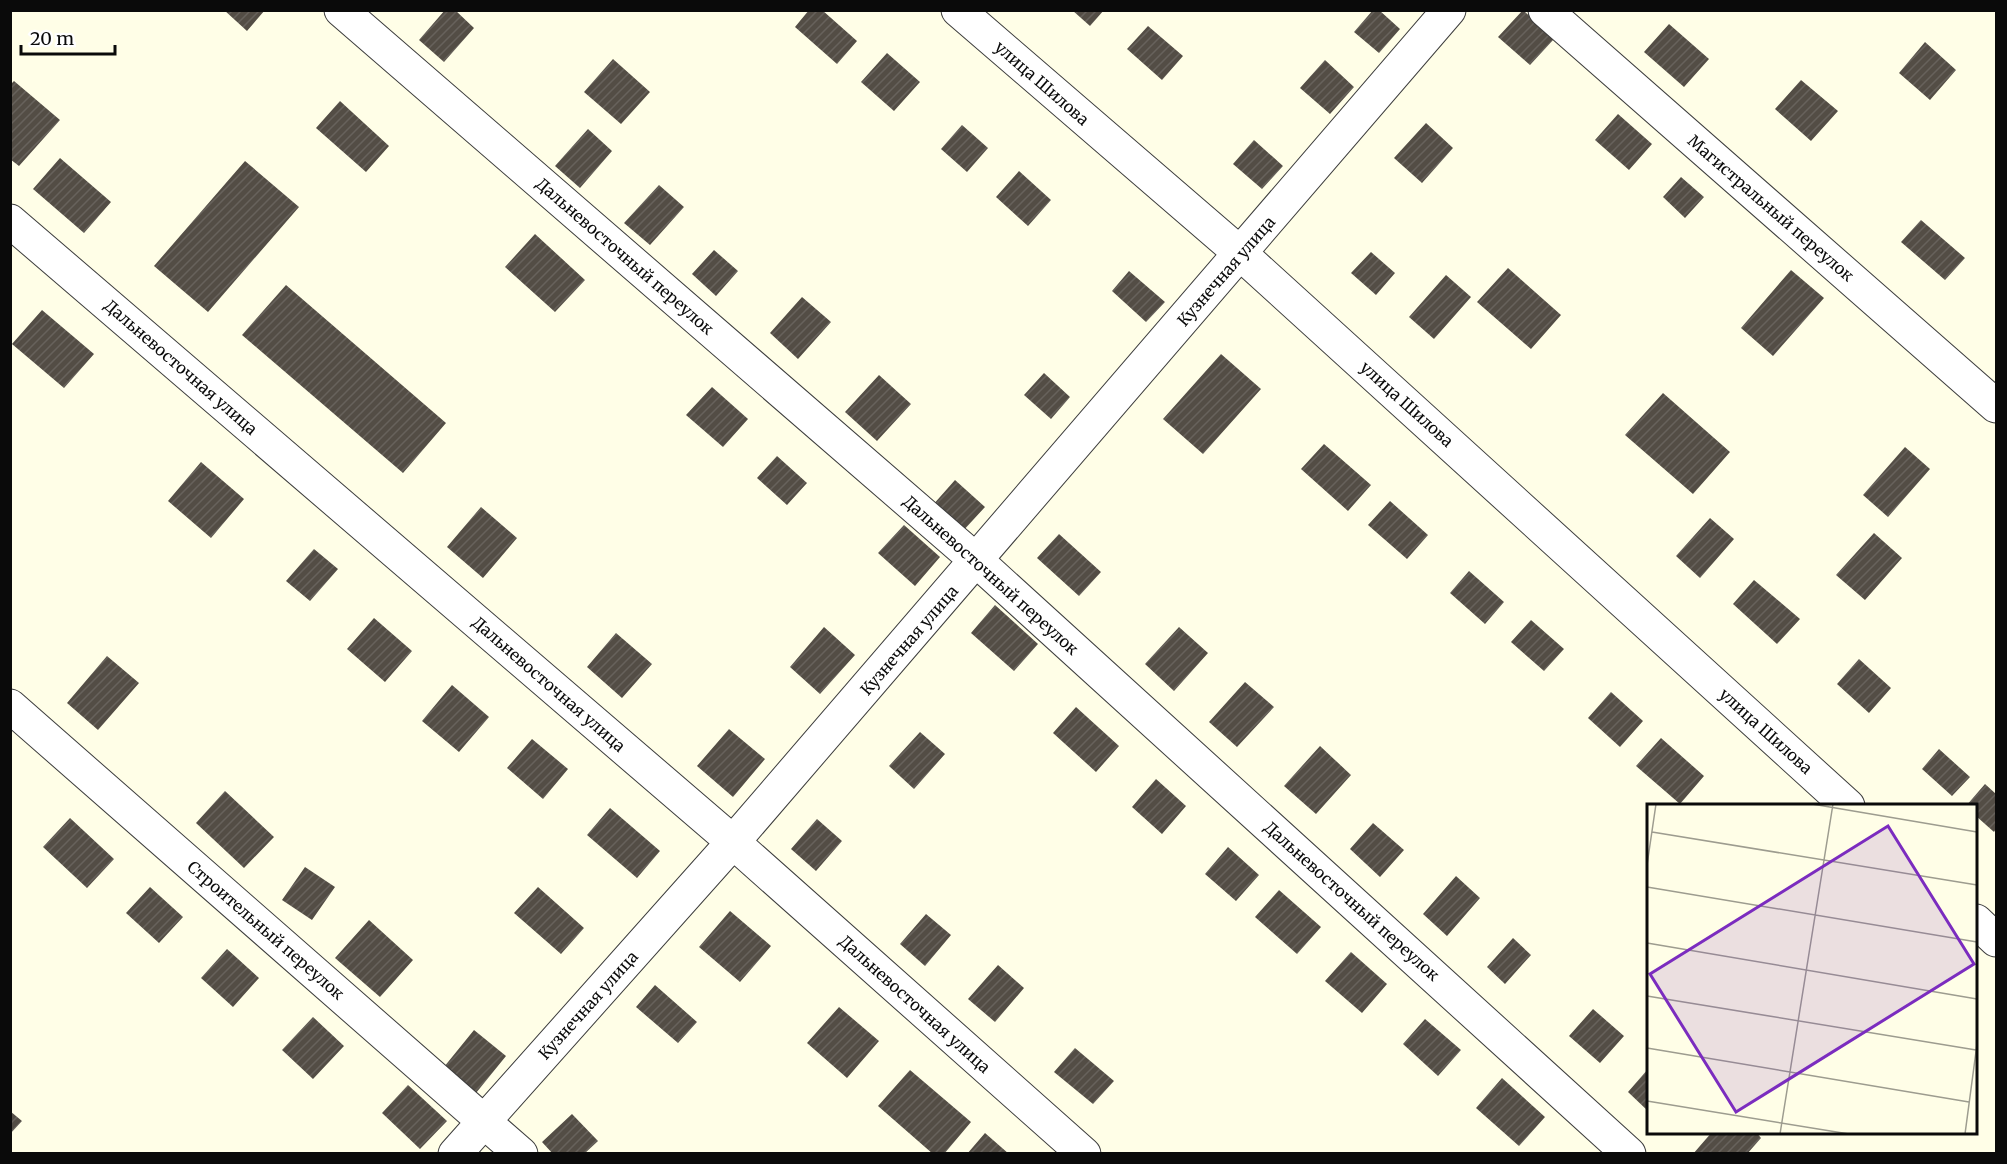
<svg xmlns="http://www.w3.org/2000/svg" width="2007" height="1164" viewBox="0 0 2007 1164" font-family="Merriweather,serif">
  <defs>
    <pattern id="building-hatch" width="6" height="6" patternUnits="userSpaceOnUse" patternTransform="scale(1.5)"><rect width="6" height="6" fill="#534d45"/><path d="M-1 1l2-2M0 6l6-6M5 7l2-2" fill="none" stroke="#67625c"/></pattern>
  </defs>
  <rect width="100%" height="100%" fill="#fffee7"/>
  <path fill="url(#building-hatch)" d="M224,10H265L247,31Z
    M445,10H455L474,28L444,62L419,40Z
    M809,10H822L857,41L837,64L795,27Z
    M1072,10H1104L1090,26Z
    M1373,10H1379L1400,29L1379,53L1354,32Z
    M1523,10L1554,39L1530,65L1498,37Z
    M1669,24L1709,59L1684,87L1644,52Z
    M1148,26L1183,56L1162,80L1127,49Z
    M1925,42L1956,70L1930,100L1899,73Z
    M887,53L920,82L894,111L861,82Z
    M613,59L650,92L621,124L584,92Z
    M1325,60L1354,87L1330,114L1300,88Z
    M1801,80L1838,111L1811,141L1775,109Z
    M14,81L60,120L19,166L10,159V85Z
    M340,101L389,146L366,172L316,128Z
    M1618,114L1652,144L1629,170L1595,140Z
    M1426,123L1453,148L1422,183L1394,158Z
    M962,125L988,148L967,172L941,149Z
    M588,129L612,151L580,188L555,166Z
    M1254,140L1283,166L1262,189L1233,164Z
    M60,158L111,202L84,233L33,189Z
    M245,161L299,207L208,312L154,266Z
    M1019,171L1051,200L1028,226L996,197Z
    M1681,177L1704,197L1685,218L1663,197Z
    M659,185L684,207L650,245L624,223Z
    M1921,220L1965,258L1945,280L1901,242Z
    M535,234L585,280L555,312L505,267Z
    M714,250L738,271L716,296L692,274Z
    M1371,252L1395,273L1376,295L1351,273Z
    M1508,268L1561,315L1531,349L1477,302Z
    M1791,270L1824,298L1773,356L1741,328Z
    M1129,271L1165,302L1146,322L1112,291Z
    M1446,275L1471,297L1434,339L1409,317Z
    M286,285L446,423L403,473L242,335Z
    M802,297L831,322L798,359L770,333Z
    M42,310L94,354L64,388L12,344Z
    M1221,354L1261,389L1203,454L1163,419Z
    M1044,373L1070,397L1051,419L1024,395Z
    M879,375L911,404L877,441L845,412Z
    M712,387L748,419L723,447L686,415Z
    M1663,393L1730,452L1693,494L1625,435Z
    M1324,444L1371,485L1348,511L1301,469Z
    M1905,447L1930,469L1888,517L1863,495Z
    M777,456L807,483L787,505L757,478Z
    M201,462L244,499L211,538L168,501Z
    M955,480L985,507L962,532L932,506Z
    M1390,501L1428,535L1407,559L1368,525Z
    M481,507L517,538L483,578L447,547Z
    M1710,518L1734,539L1700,578L1676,556Z
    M904,525L940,557L915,586L878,553Z
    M1874,533L1902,558L1865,600L1836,575Z
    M1059,534L1101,572L1079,596L1037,558Z
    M314,549L338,569L310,601L286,581Z
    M1469,571L1504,602L1485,624L1450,593Z
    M1754,580L1800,619L1777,644L1733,604Z
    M995,605L1038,644L1014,671L971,633Z
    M374,618L412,651L385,682L347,649Z
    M1531,620L1564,649L1544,671L1511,642Z
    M824,627L855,655L820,694L790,667Z
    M1179,627L1208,653L1174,691L1145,664Z
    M616,633L652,664L622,698L587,667Z
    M107,656L139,683L98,730L67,703Z
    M1859,659L1891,688L1869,713L1837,684Z
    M1245,682L1274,707L1237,747L1209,722Z
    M452,685L489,717L459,752L422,721Z
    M1611,692L1643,721L1620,747L1588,718Z
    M1076,707L1119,746L1096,772L1053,733Z
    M729,729L765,759L733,797L697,766Z
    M920,732L945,754L914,789L889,766Z
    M1661,738L1704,776L1680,804L1636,766Z
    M532,739L568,769L543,799L507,768Z
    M1320,746L1351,775L1316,814L1284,786Z
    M1939,749L1970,777L1952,796L1922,769Z
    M1156,779L1186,806L1162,834L1132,807Z
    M1985,784L1996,794V829L1994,832L1976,816V806H1966Z
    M225,791L274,837L244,868L196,823Z
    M610,808L660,851L637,878L587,835Z
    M70,818L114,859L87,888L43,847Z
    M817,819L842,841L816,871L791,849Z
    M1373,823L1404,850L1380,877L1350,849Z
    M1228,847L1259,875L1236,901L1205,874Z
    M305,867L335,887L312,920L282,900Z
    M1456,876L1480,898L1447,936L1423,914Z
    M150,887L183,917L159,943L126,913Z
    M538,887L584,928L561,954L514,913Z
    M1279,890L1321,927L1297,954L1255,917Z
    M730,911L771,946L740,982L699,947Z
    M926,914L951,935L925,966L900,944Z
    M369,920L413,960L380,997L335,958Z
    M1513,938L1531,955L1505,984L1487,967Z
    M227,949L259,978L233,1007L201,978Z
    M1351,952L1387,984L1362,1013L1325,981Z
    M998,965L1024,988L995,1022L968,999Z
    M655,985L697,1022L678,1043L636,1007Z
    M839,1007L879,1041L847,1078L807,1043Z
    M1593,1009L1624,1036L1600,1063L1569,1036Z
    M313,1017L344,1046L313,1079L282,1050Z
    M1425,1019L1461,1050L1438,1076L1403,1044Z
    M474,1030L506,1056L476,1093L444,1067Z
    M1075,1048L1114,1081L1093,1104L1054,1072Z
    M1648,1069V1111L1628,1092Z
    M910,1070L971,1122L944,1154H933L878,1106Z
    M1502,1078L1545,1117L1519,1146L1476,1108Z
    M408,1085L447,1121L420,1149L382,1113Z
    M10,1111L22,1121L10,1134Z
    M572,1114L598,1141L584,1154H553L542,1142Z
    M1712,1132H1756L1761,1138L1747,1154H1693Z
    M985,1133L1009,1154H967Z"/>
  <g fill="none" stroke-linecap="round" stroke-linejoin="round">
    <defs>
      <path id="minor" d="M341,10L977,561L1629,1154
        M958,10L1241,254L1848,806
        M1545,10L1996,406
        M10,221L733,842L1084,1154
        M10,706L521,1154
        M1976,921L1996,940
        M455,1154L733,842L1449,10"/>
    </defs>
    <use href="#minor" stroke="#3d3d3d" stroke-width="35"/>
    <use href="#minor" stroke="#fff" stroke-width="33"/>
  </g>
  <g text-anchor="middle" stroke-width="6" stroke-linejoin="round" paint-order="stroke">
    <g font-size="16" fill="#0a0a0a" stroke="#fff">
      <text transform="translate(1042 83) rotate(41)" y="6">улица Шилова</text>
      <text transform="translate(1771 208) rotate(41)" y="6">Магистральный переулок</text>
      <text transform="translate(625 256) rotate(41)" y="6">Дальневосточный переулок</text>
      <text transform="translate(1226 271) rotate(-49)" y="6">Кузнечная улица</text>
      <text transform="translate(181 367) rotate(41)" y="6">Дальневосточная улица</text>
      <text transform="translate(1407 404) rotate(42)" y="6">улица Шилова</text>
      <text transform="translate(991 575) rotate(42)" y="6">Дальневосточный переулок</text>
      <text transform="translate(909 640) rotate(-49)" y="6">Кузнечная улица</text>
      <text transform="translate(549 684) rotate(41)" y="6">Дальневосточная улица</text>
      <text transform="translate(1766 731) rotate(42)" y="6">улица Шилова</text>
      <text transform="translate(1352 901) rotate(42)" y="6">Дальневосточный переулок</text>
      <text transform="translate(266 930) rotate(41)" y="6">Строительный переулок</text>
      <text transform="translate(915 1004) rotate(42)" y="6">Дальневосточная улица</text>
      <text transform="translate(588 1005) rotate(-48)" y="6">Кузнечная улица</text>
    </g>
  </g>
  <g transform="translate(1647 804)">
    <rect width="330" height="330" fill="#fffee7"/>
    <path fill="none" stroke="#9d9c8f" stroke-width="1.5" d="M165,0L330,28M5,28L330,81M0,61L9,0M0,83L330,138M0,139L330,195M0,192L329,246M0,244L322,298M0,297L202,330M133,330L186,0M318,330L330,240"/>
    <path fill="#7b2cbf" fill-opacity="0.15" stroke="#7b2cbf" stroke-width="3" d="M241,22L327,160L89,308L3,170Z"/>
    <rect width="330" height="330" fill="none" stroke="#0a0a0a" stroke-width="3"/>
  </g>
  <rect width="2007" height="1164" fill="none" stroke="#0a0a0a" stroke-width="24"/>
  <path d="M21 45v9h94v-9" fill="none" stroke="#0a0a0a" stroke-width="3"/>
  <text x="30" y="45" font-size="18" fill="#0a0a0a" stroke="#ffffff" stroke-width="4.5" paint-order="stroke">20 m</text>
</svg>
